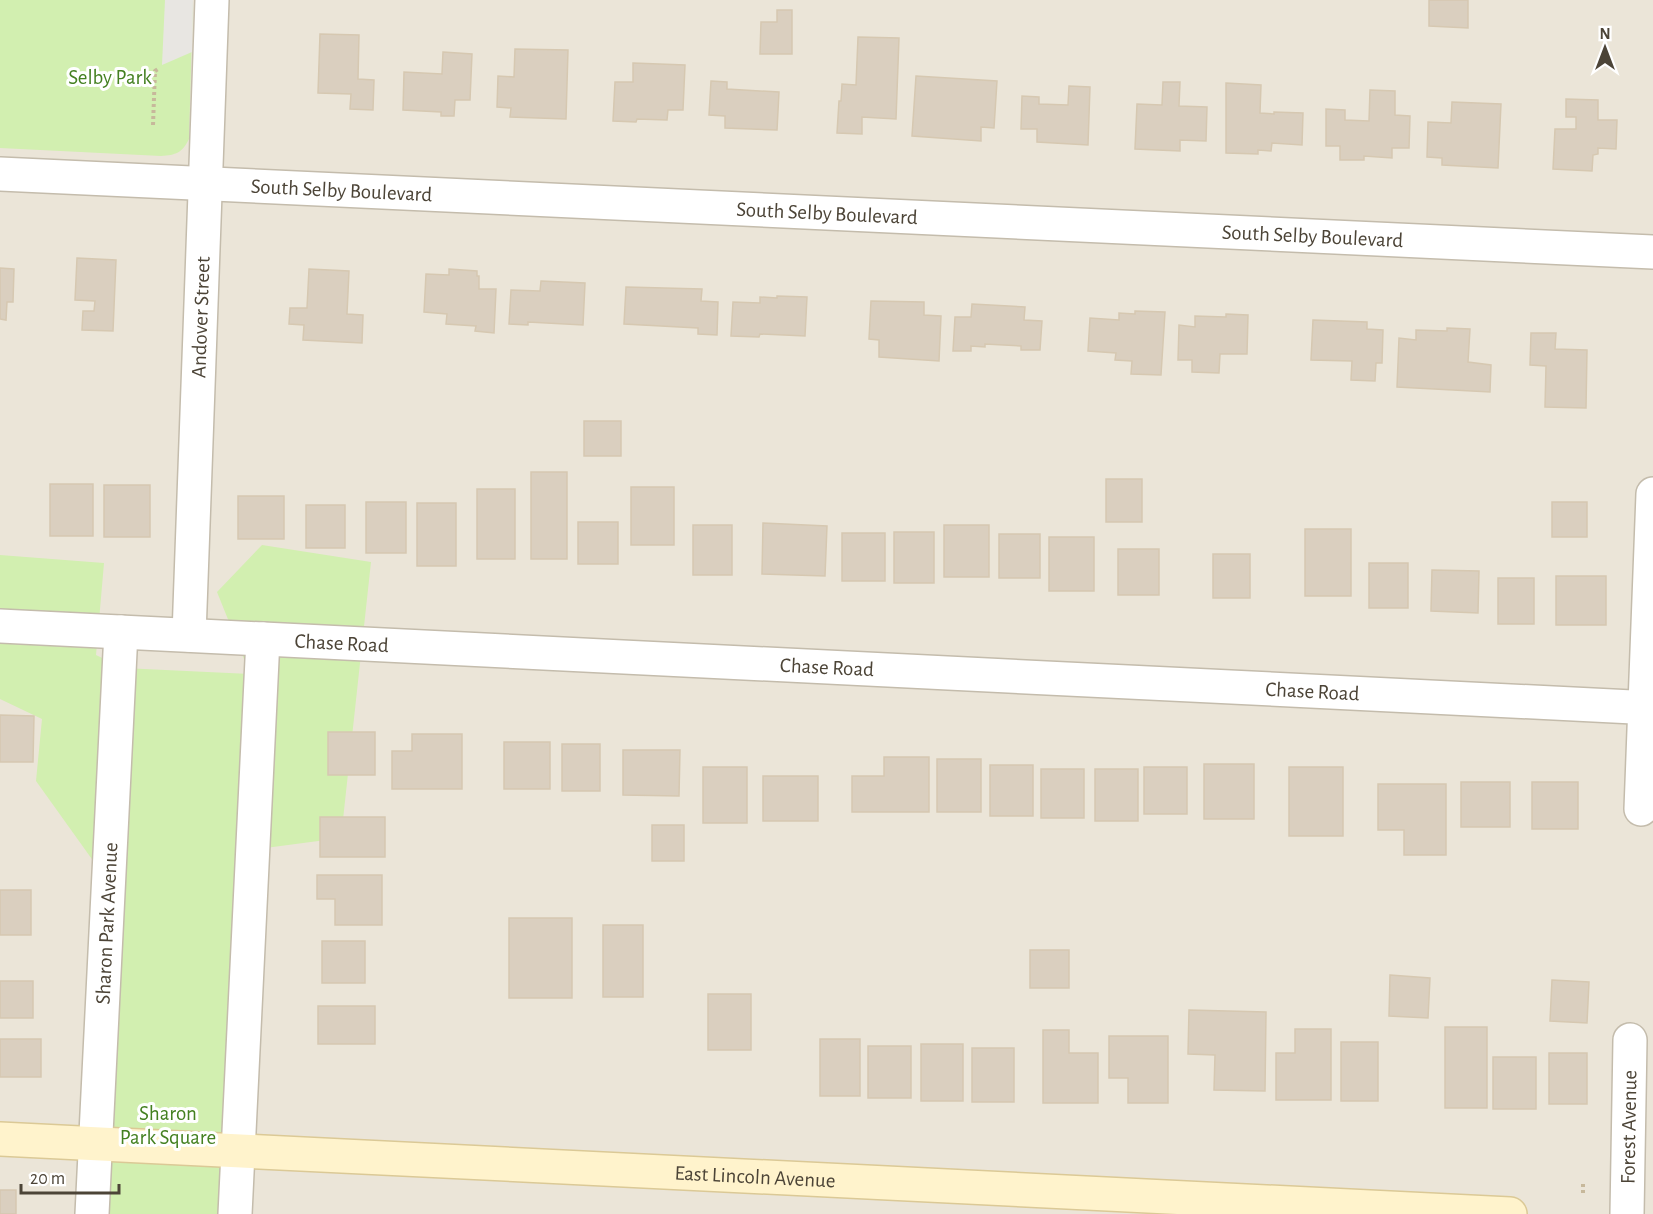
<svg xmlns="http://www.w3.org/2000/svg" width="1653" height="1214" viewBox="0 0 1653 1214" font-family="'Alegreya Sans',sans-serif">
  <rect width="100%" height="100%" fill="#f7f3eb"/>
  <path fill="#ebe5d8" d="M0,0H1653V1214H0Z"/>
  <path fill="#d2efb0" d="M0,0H193L189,139C182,153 176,155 161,156L0,148Z
    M262,545L371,562L341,838L243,851L228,1214H100L114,890L36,781L42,719L0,699V555L104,563L96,655L123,668L250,674L217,592Z"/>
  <path fill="#e8e6e2" d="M165,0H193L192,52L162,65Z"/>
  <path fill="#dacfbf" stroke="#d6c8b1" stroke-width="1.5" d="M1429,0H1468V28L1429,26Z
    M777,10H792V54H760L761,22H777Z
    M320,34L359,35L358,79L374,80L373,110L350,109L351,94L318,93Z
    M858,37L899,38L896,119L862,117V134L837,133L839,101H841L842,84L856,85Z
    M515,49L568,50L566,119L510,117L511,108L497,107L498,76L514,77Z
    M443,52L472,54L470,100H455L454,116H441V112L403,110L404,72L442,74Z
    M633,63L685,65L683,110H668L667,120L637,119L636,122L613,121L615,82H633Z
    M916,76L997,81L994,128L981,127V141L912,136Z
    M711,81L727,82V89L779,92L777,130L725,128V116L709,115Z
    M1163,82H1180L1179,106L1207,107L1206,141L1180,140V151L1135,149L1137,104L1162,105Z
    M1226,83L1261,85L1260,113L1274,114V112L1303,113L1302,145L1272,143L1271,151L1258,150V154L1226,153Z
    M1069,86L1090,87L1088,145L1037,142V129H1021L1022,96L1039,97V104L1068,105Z
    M1370,90L1395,91V115L1410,116L1409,148H1392V158L1364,156V160H1340V146H1326V109L1345,110V120L1369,121Z
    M1566,99L1598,100V120H1617L1616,149L1598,148V154L1593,155L1592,171L1553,169L1555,129H1576V117H1566Z
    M1452,102L1501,104L1498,168L1442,165V158L1427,157L1428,122L1451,123Z
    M77,258L116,260L113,331L82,330L83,311H94L95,301L75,300Z
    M0,268L14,269L13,302H7L6,320L0,319Z
    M309,269L349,271L347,314L363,315L362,343L303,340L304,325L289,324L290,308H307Z
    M449,269L477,271V276H479V289H496L494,333L475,331L476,326L446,324L447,314L424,312L426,274L449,275Z
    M541,281L585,283L583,325L528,322V325L509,324L511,290L540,291Z
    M626,287L702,289L701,301L718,302L717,335L698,334V328L624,324Z
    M777,296L807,297L805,336L760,334L759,337L731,336L733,302L760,303V297L777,298Z
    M871,301L924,302V315L941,316L939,361L879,357V340L869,339Z
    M972,304L1025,307L1024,320L1042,321L1040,350H1021V346L985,344V347L971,346V351H953L955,317H971Z
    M1135,311L1165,312L1161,375L1131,374L1132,361L1115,360L1116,353L1088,351L1090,318L1119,320V313L1135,314Z
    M1226,314L1248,315L1247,354H1220L1219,373L1192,372V360H1178L1179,325L1195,327V316L1226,317Z
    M1313,320L1367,322V329L1383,330L1382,363H1376L1375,381L1351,380L1352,361L1311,360Z
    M1447,328L1470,329L1468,362L1491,365L1490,392L1397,387L1399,338L1416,340V330L1447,331Z
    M1531,333H1556L1555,349L1587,350L1586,408L1545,407L1546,366L1530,365Z
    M584,421H621V456H584Z
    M531,472H567V559H531Z
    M1106,479H1142V522H1106Z
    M50,484H93V536H50Z
    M104,485H150V537H104Z
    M631,487H674V545H631Z
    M477,489H515V559H477Z
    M238,496H284V539H238Z
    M366,502H406V553H366Z
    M1552,502H1587V537H1552Z
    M417,503H456V566H417Z
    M306,505H345V548H306Z
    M578,522H618V564H578Z
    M763,523L827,526L825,576L762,574Z
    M693,525H732V575H693Z
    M944,525H989V577H944Z
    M1305,529H1351V596H1305Z
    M894,532H934V583H894Z
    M842,533H885V581H842Z
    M999,534H1040V578H999Z
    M1049,537H1094V591H1049Z
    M1118,549H1159V595H1118Z
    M1213,554H1250V598H1213Z
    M1369,563H1408V608H1369Z
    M1432,570L1479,571L1478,613L1431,611Z
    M1556,576H1606V625H1556Z
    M1498,578H1534V624H1498Z
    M0,715L34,716L33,762H0Z
    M328,732H375V775H328Z
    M412,734H462V789H392V751H412Z
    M504,742H550V789H504Z
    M562,744H600V791H562Z
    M623,750H680L679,796L623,795Z
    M884,757H929V812H852V776H884Z
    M937,759H981V812H937Z
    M1204,764H1254V819H1204Z
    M990,765H1033V816H990Z
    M703,767H747V823H703Z
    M1144,767H1187V814H1144Z
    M1289,767H1343V836H1289Z
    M1041,769H1084V818H1041Z
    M1095,769H1138V821H1095Z
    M763,776H818V821H763Z
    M1461,782H1510V827H1461Z
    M1532,782H1578V829H1532Z
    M1378,784H1446V855H1404V830H1378Z
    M320,817H385V857H320Z
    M652,825H684V861H652Z
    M317,875H382V925H335V899H317Z
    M0,890H31V935H0Z
    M509,918H572V998H509Z
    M603,925H643V997H603Z
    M322,941H365V983H322Z
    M1030,950H1069V988H1030Z
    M1390,975L1430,978L1428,1018L1389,1016Z
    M1552,980L1589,982L1587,1023L1550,1021Z
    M0,981H33V1018H0Z
    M708,994H751V1050H708Z
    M318,1006H375V1044H318Z
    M1189,1010L1266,1012L1265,1091L1214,1090L1215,1055L1188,1054Z
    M1445,1027H1487V1108H1445Z
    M1295,1029H1331V1100H1276V1053H1295Z
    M1043,1030H1069V1053H1098V1103H1043Z
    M1109,1036H1168V1103H1128V1078H1109Z
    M0,1039H41V1077H0Z
    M820,1039H860V1096H820Z
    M1341,1042H1378V1101H1341Z
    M921,1044H963V1101H921Z
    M868,1046H911V1098H868Z
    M972,1048H1014V1102H972Z
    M1549,1053H1587V1104H1549Z
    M1493,1057H1536V1109H1493Z
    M0,1190H16V1214H0Z"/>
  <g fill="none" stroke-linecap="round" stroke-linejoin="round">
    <defs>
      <g id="street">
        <path id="s1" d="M0,174L1653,252"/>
        <path id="s2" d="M0,626L1653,708"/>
        <path id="s3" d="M189,635L212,0"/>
        <path d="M1641,809L1653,494"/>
        <path id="s4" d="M92,1214L121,632"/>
        <path d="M235,1214L263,639"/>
        <path id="s5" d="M1627,1214L1630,1040"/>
      </g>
      <g id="secondary">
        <path id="s6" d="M0,1139L1510,1214"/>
      </g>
    </defs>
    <use href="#street" stroke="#c4bcac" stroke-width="36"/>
    <use href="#secondary" stroke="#dbc996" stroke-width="36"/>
    <path stroke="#c7b89b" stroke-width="4" stroke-dasharray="3 3" stroke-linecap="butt" d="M153,125L155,71L158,69
      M1583,1193V1183"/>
    <use href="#street" stroke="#fff" stroke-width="33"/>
    <use href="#secondary" stroke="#fff3cc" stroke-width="33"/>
  </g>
  <g text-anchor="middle" stroke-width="6" stroke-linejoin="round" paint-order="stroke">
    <g font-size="21" fill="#448021" stroke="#fff">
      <text x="110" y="84">Selby Park</text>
      <text x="168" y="1120">Sharon<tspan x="168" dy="24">Park Square</tspan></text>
    </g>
    <g font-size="21" fill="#4c4437" stroke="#fff">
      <text dy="7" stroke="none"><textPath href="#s1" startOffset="342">South Selby Boulevard</textPath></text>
      <text dy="7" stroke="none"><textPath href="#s1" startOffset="828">South Selby Boulevard</textPath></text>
      <text dy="7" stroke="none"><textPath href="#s1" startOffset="1314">South Selby Boulevard</textPath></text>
      <text dy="7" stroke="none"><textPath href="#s3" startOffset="318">Andover Street</textPath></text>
      <text dy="7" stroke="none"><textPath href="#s2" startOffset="342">Chase Road</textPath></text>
      <text dy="7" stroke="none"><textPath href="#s2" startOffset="828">Chase Road</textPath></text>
      <text dy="7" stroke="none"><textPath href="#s2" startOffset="1314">Chase Road</textPath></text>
      <text dy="7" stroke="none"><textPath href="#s4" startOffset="291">Sharon Park Avenue</textPath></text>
      <text dy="7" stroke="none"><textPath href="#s5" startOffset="87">Forest Avenue</textPath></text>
      <text dy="7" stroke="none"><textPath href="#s6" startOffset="756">East Lincoln Avenue</textPath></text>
    </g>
  </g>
  <g transform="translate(1605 48)" stroke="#ffffff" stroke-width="4.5" paint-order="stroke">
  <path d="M0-4.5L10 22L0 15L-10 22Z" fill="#4c4437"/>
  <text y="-9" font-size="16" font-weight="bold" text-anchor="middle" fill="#4c4437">N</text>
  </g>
  <path d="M21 1184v9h98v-9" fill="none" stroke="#4c4437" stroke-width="3"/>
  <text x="30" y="1184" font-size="18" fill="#4c4437" stroke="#ffffff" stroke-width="4.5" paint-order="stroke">20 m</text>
</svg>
